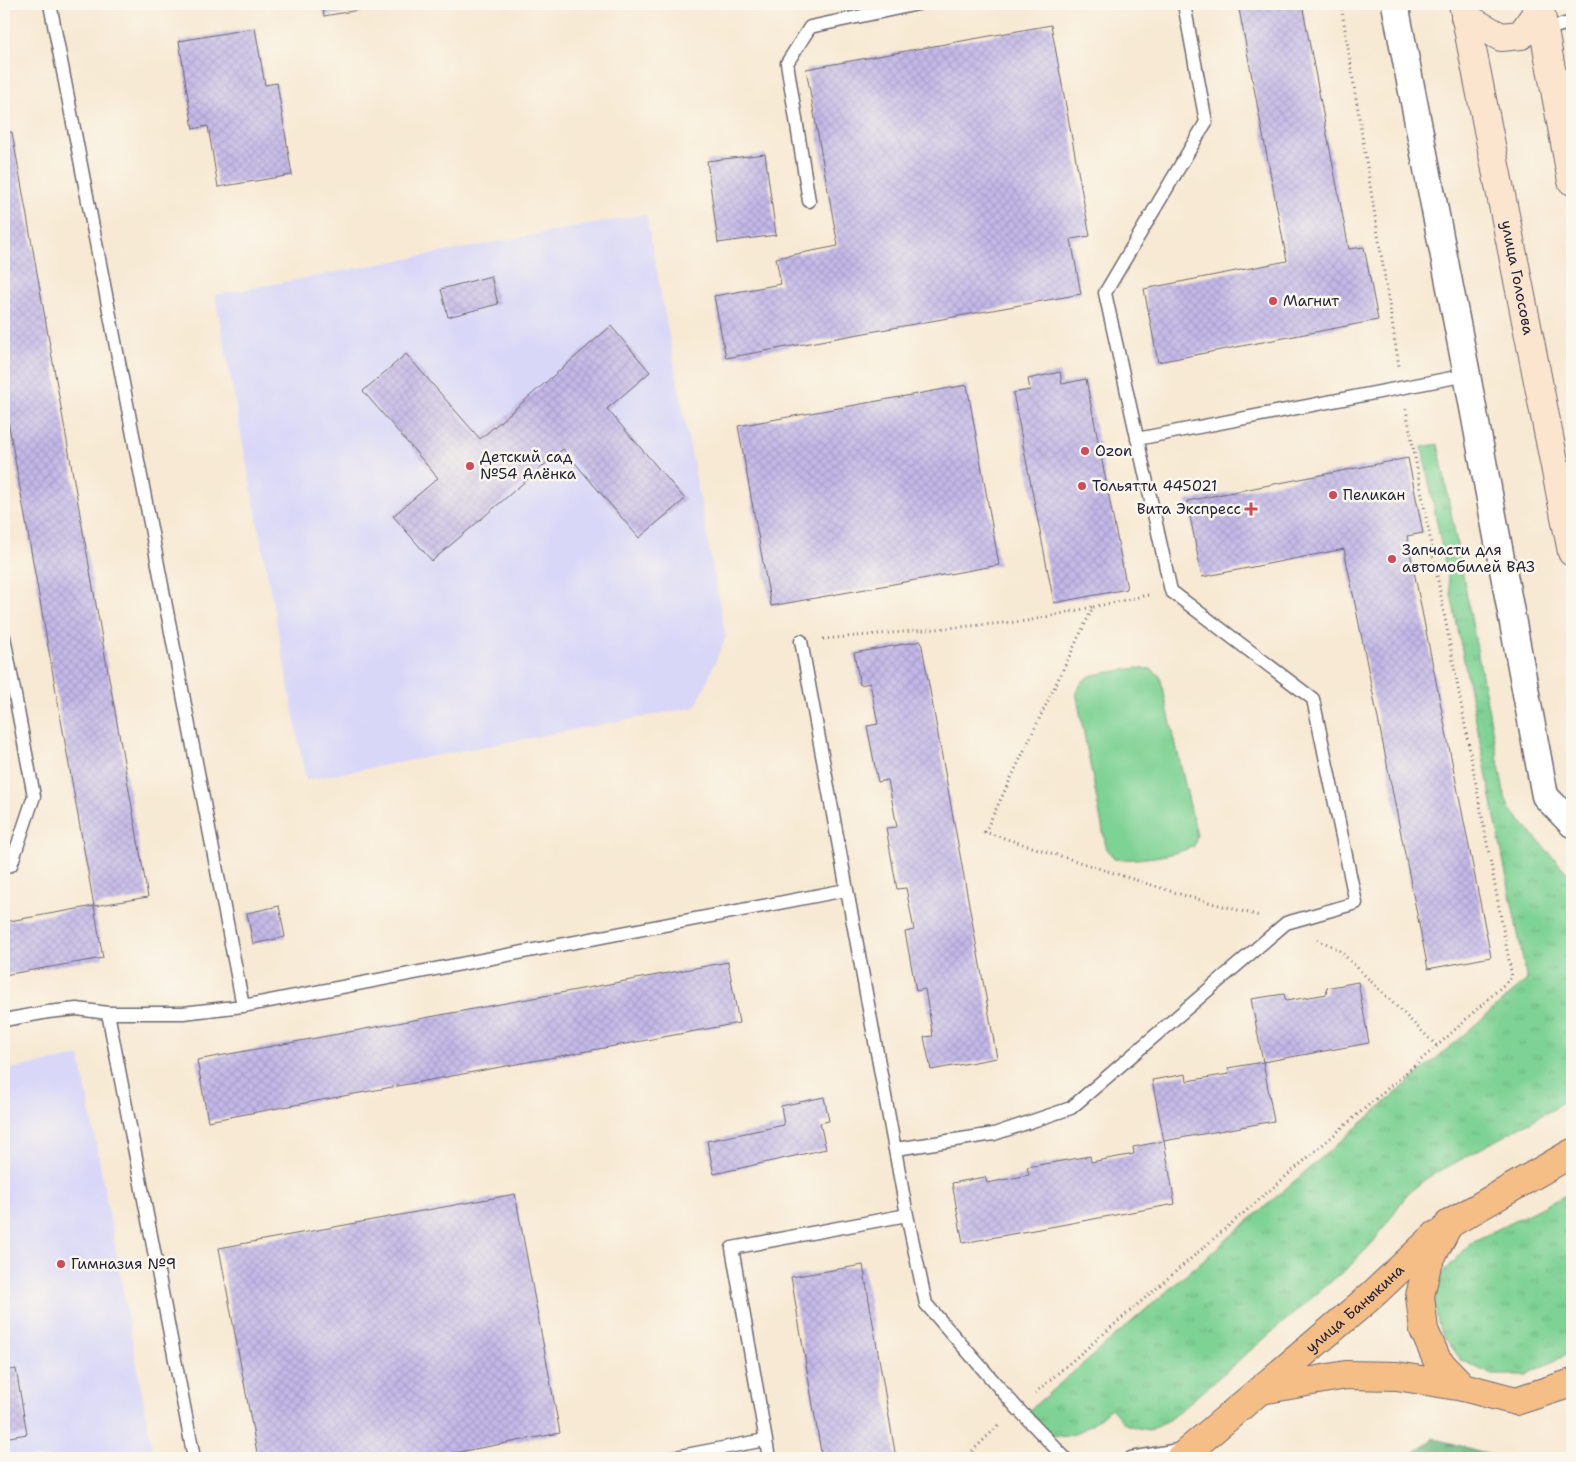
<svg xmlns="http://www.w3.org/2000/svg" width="1576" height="1462" viewBox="0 0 1576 1462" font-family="'Shantell Sans',sans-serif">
  <defs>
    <pattern id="grass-tufts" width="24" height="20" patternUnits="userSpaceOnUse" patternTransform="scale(1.25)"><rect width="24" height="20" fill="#7ed294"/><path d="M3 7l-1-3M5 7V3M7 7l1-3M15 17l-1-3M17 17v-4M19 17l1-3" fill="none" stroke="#6db480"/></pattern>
    <pattern id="forest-firs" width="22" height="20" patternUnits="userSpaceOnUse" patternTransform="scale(1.25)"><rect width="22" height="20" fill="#66b47e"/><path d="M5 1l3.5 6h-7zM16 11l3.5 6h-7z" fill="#549268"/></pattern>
    <pattern id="building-cross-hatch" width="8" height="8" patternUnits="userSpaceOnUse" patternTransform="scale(1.25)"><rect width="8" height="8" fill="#c3b8e8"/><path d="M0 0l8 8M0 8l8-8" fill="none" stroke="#a79ec8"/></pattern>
  </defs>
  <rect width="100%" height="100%" fill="#fbf7ec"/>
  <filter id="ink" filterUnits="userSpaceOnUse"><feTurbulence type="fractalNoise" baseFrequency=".02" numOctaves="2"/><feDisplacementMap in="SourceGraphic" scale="10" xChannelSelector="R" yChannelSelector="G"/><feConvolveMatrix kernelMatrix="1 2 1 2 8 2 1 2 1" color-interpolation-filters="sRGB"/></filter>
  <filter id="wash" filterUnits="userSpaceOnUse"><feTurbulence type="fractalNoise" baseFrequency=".0096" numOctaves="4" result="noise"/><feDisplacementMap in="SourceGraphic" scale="20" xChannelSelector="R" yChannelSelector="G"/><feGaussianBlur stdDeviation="1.12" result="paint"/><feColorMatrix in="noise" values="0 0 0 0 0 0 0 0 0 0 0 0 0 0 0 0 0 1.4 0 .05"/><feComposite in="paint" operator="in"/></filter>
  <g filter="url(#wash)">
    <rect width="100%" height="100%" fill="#f7e9d3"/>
    <path fill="#d8d7f8" d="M646,214L726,637L696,707L306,780L215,295Z
      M80,1056L154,1458H4V1070Z"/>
    <path fill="url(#grass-tufts)" stroke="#507a68" d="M1438,444L1505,797L1510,809L1572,878V1095L1555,1108L1427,1178L1408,1193L1374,1241L1353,1263L1170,1419L1159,1426L1149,1430L1138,1428L1125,1424L1111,1408C1093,1423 1071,1446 1046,1432C1038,1428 1032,1419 1026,1413L1527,980L1422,447Z
      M1572,1192V1352L1526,1375H1492L1461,1360L1440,1331L1434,1304L1443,1273L1472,1242Z"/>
    <path fill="url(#forest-firs)" stroke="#446b5c" d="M1433,1438L1503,1458H1408Z"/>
    <path fill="#7ed294" stroke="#507a68" d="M1137,668L1151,669L1160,676L1197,836L1194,846C1174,856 1135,861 1114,859L1106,847L1076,692L1083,681L1092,675Z"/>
    <g id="blocks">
      <path fill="url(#building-cross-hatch)" d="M322,4H387V5L324,16Z
        M1238,4H1302L1349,249L1364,247L1378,320L1158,362L1144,289L1287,261Z
        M1051,25L1090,236L1071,239L1081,294L726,358L714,296L781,284L776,258L838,246L806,69Z
        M255,28L265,85L277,83L292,175L218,187L208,126L193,129L179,41Z
        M12,132L148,897L94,906L103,958L4,975V922L94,906L4,398V133Z
        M765,154L776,235L718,243L707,161Z
        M491,276L498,304L448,317L441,289Z
        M611,326L650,372L607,409L685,499L639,538L563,449L432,561L393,516L438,478L363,391L406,354L480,439Z
        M1060,372L1062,384L1086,379L1127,589L1054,603L1013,393L1030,390L1028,379Z
        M967,385L999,565L771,606L738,426Z
        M1408,458L1423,533L1407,536L1491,957L1428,969L1344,549L1202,577L1187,501Z
        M921,641L997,1058L931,1070L924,1037L933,1036L925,989L916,991L905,932L914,930L906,888L897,889L886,828L897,827L888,780L878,782L867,726L878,724L870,683L860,685L854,653Z
        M279,906L285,937L253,944L247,913Z
        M728,962L739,1023L208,1121L197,1060Z
        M1358,982L1369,1043L1263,1062L1251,999L1284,994L1286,1001L1327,994L1326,988Z
        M1263,1062L1274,1121L1164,1141L1152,1080L1186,1074L1187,1081L1229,1074L1228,1068Z
        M824,1097L829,1121L820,1123L826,1149L714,1174L707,1141L784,1125L781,1106Z
        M1164,1141L1175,1204L963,1243L952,1183L985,1177L987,1183L1029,1175L1027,1167L1090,1156L1091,1162L1134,1154L1133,1147Z
        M515,1194L560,1433L427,1458H258L219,1248Z
        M863,1265L896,1458H822L791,1277Z
        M16,1369L27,1434L4,1438V1371Z"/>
    </g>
  </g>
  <g filter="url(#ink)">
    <use href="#blocks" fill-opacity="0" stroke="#6d6870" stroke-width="1"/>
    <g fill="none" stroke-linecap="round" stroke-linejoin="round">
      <defs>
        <path id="lane" d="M50,4L243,1006L183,1013H108L194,1458
          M1544,30L1572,22
          M809,201L787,63L810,27L918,4
          M1137,439L1467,375
          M4,637L34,796L11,865L4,866
          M801,641L907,1215L926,1304L1017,1408L1065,1458
          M243,1006L846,890
          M4,1020L48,1012L77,1009L108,1013
          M896,1149L994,1134L1071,1108L1286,923L1356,903L1313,699L1171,591L1105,293L1206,122L1184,4
          M670,1458L765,1440
          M769,1458L732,1248L907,1215
          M1131,1458L1184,1449"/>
        <path id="street" d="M1395,4L1467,375L1545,796L1572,824"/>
        <g id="secondary">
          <path id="s1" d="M1463,4L1572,552"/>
          <path d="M1539,4L1572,181"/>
          <path d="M1465,17L1501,37L1521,35L1540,8"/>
        </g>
        <g id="primary">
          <path d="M1572,1153L1449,1224L1427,1265L1420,1296L1424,1330L1437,1360L1463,1387L1516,1401L1572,1383"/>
          <path d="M1261,1390L1346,1375L1397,1376L1463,1387"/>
          <path id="s2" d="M1180,1458L1371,1296L1436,1235"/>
        </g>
      </defs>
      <use href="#lane" stroke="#6d6870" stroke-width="15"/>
      <use href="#street" stroke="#6d6870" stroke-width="29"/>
      <use href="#secondary" stroke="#6d6870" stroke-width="30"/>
      <use href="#primary" stroke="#6d6870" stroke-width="30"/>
      <path stroke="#6d6870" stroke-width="3" stroke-dasharray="1 4" stroke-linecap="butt" d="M1341,4L1399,366
        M1148,595L1093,607L985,832L1186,896L1260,916
        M823,639L1027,621L1092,607
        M1317,939L1338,949L1437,1046
        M1035,1393L1437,1046L1512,977L1406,409
        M965,1458L1000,1424"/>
      <use href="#lane" stroke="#fff" stroke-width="12"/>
      <use href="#street" stroke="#fff" stroke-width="26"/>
      <use href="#secondary" stroke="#fbe5cf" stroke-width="28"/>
      <use href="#primary" stroke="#f6be87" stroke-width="28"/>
    </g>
  </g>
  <g fill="#d1495b" stroke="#fbf7ec" stroke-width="2">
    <circle cx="1273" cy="301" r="5"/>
    <circle cx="1085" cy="451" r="5"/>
    <circle cx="470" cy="466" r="5"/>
    <circle cx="1082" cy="486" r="5"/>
    <circle cx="1333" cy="495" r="5"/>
    <path d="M1248.5 501.5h5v5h5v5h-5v5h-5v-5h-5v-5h5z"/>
    <circle cx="1392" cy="559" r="5"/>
    <circle cx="61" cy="1264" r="5"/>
  </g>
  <g text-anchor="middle" stroke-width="5" stroke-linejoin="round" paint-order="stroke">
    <g font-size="15" fill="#22223b" stroke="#fbf7ec">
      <text dy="5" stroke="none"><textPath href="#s1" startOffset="279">улица Голосова</textPath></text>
      <text dy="5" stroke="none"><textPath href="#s2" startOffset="230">улица Баныкина</textPath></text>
    </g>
    <g font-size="15" fill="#22223b" stroke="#fbf7ec" text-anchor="start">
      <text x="1283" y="306">Магнит</text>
      <text x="1095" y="456">Ozon</text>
      <text x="480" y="462">Детский сад<tspan x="480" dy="17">№54 Алёнка</tspan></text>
      <text x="1092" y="491">Тольятти 445021</text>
      <text x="1343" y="500">Пеликан</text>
      <text x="1241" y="514" text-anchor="end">Вита Экспресс</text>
      <text x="1402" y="555">Запчасти для<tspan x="1402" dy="17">автомобилей ВАЗ</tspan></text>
      <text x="71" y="1269">Гимназия №9</text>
    </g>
  </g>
  <rect width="1576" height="1462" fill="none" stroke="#fbf7ec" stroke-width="20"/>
</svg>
